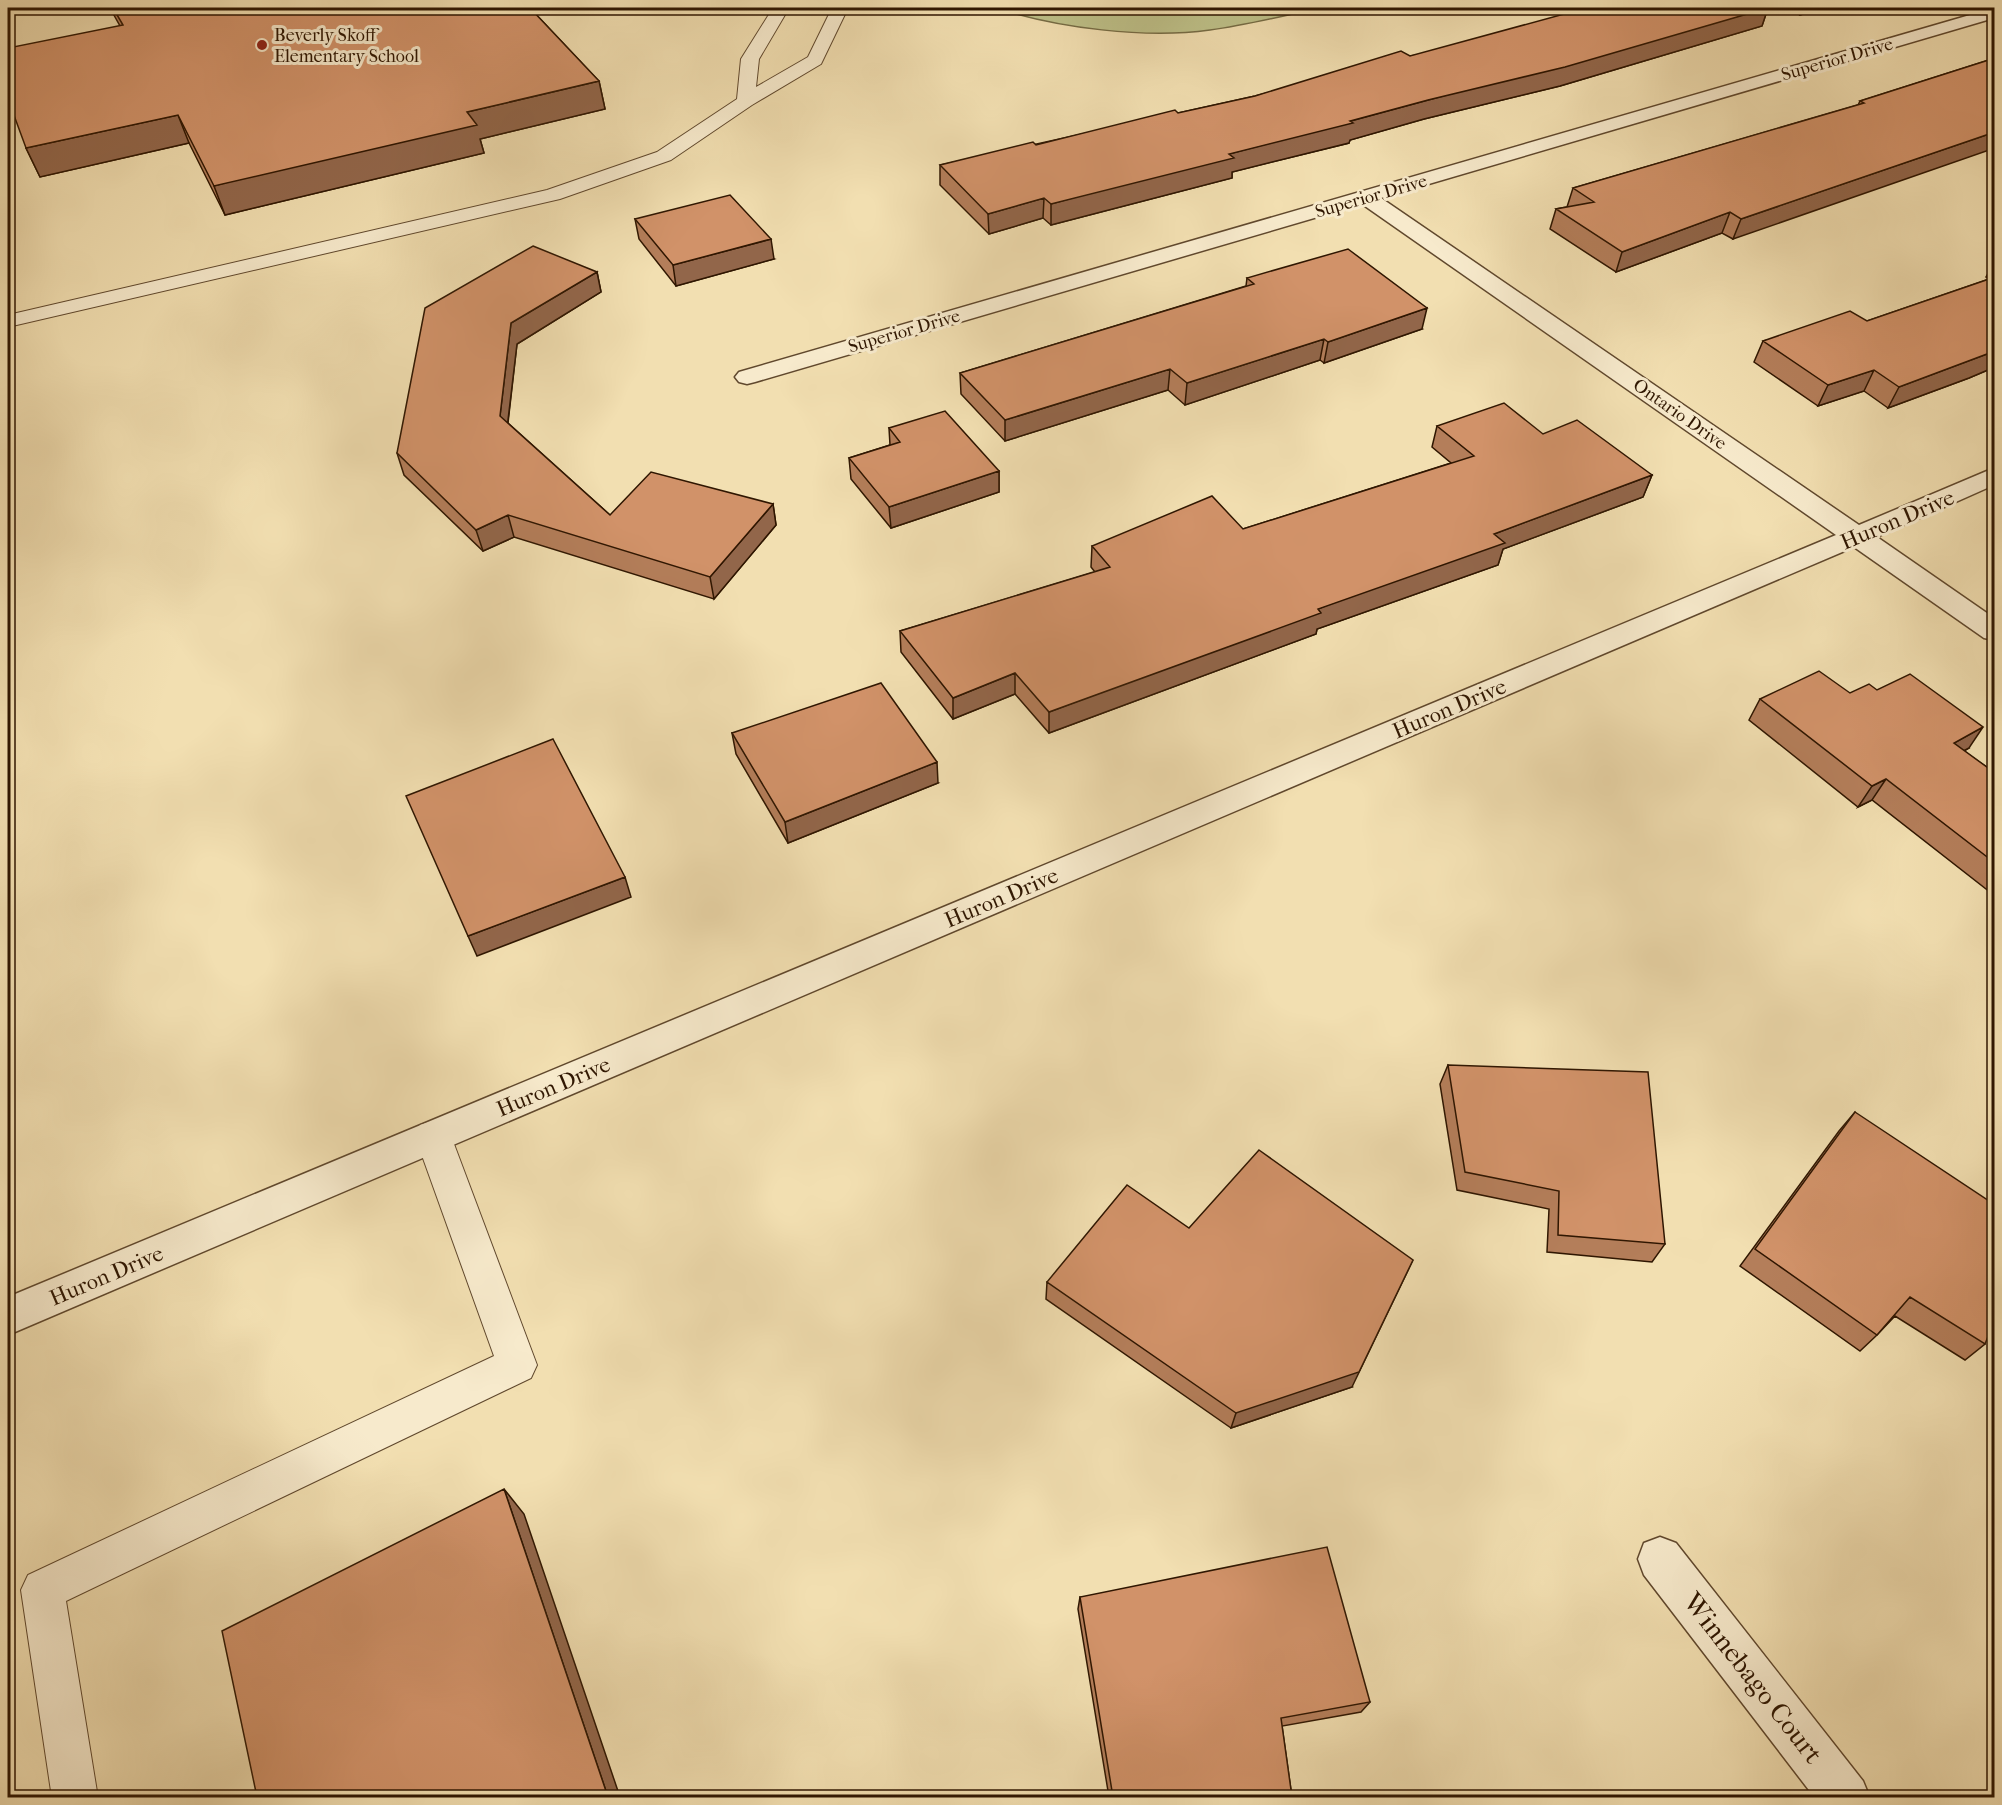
<svg xmlns="http://www.w3.org/2000/svg" width="2002" height="1805" viewBox="0 0 2002 1805" font-family="'IM FELL French Canon',serif">
  <rect width="100%" height="100%" fill="#f2dfb1"/>
  <filter id="stains"><feTurbulence type="fractalNoise" baseFrequency=".00333" numOctaves="4"/><feColorMatrix values="0 0 0 0 .2 0 0 0 0 .09 0 0 0 0 .02 0 0 0 .5 -.17"/></filter>
  <radialGradient id="worn" r=".72"><stop offset=".6" stop-color="#630" stop-opacity="0"/><stop offset="1" stop-color="#630" stop-opacity=".3"/></radialGradient>
  <path fill="#bec189" stroke="#766c45" stroke-width="1.5" d="M996,8H1111L1135,10L1319,8C1283,16 1247,25 1210,30C1145,39 1058,28 996,8Z"/>
  <g fill="none" stroke-linecap="round" stroke-linejoin="round">
    <defs>
      <path id="service" d="M773,8H789L759,59L756,87L808,57L832,8H848L821,64L752,105L671,160L560,199L8,327V315L547,190L657,152L737,99L741,59Z
        M433,1121L446,1125L451,1136L537,1365L531,1378L66,1601L98,1798H52L21,1590L28,1575L494,1356L415,1136L420,1125Z"/>
      <path id="minor" d="M1994,8V18L1381,198L1859,525L1994,468V485L1877,537L1994,618V640L1984,638L1854,547L8,1335V1297L1836,535L1362,204L755,382L747,384L739,382L735,377L739,372Z
        M1660,1537L1676,1543L1863,1781L1870,1798H1815L1644,1575L1638,1559L1644,1543Z"/>
    </defs>
    <use href="#service" stroke="#60482d" stroke-width="2"/>
    <use href="#minor" stroke="#60482d" stroke-width="3"/>
    <use href="#service" fill="#f7eacc" fill-rule="evenodd"/>
    <use href="#minor" fill="#f7eacc" fill-rule="evenodd"/>
  </g>
  <path fill="#b47e5a" stroke="#2f1601" stroke-width="1.5" d="M110,8H530L599,81L605,109L480,139L484,153L225,215L189,143L40,177L26,148L120,26Z
    M1768,8L1762,26L1560,86L1424,119L1350,140L1349,143L1232,172V178L1051,225L1043,218L989,234L940,185V165L1178,113L1255,96L1410,56Z
    M1784,8H1826L1800,15Z
    M1995,58L1733,239L1722,233L1616,272L1550,229L1556,209L1567,207L1573,188L1858,105L1860,101Z
    M635,219L774,259L676,286L639,239Z
    M1995,261V367L1969,378L1888,408L1864,391L1818,406L1754,362L1763,341L1867,321L1989,279L1986,277Z
    M597,272L601,292L517,344L508,423L610,515L773,504L776,525L714,599L514,537L483,551L404,475L397,453Z
    M1247,278L1422,329L1324,363L1320,360L1185,405L1168,390L1005,441L961,394L960,373L1246,286Z
    M1437,426L1543,434L1652,475L1643,497L1503,549L1498,565L1317,629L1316,634L1049,733L1015,694L953,719L901,652L900,631L1095,572L1091,567L1092,546L1243,529L1451,463L1432,447Z
    M889,428L999,471V492L891,528L851,479L849,458L890,445Z
    M1850,693L1969,748L1964,751L1995,773V896L1872,800L1858,807L1749,720L1760,699Z
    M732,733L938,783L788,843L736,754Z
    M1448,1065L1665,1244L1652,1262L1547,1252L1549,1209L1457,1190L1440,1084Z
    M1855,1112L1985,1344L1965,1360L1895,1316L1877,1335L1860,1351L1740,1266L1839,1131Z
    M1047,1282L1352,1387L1231,1428L1046,1299Z
    M1080,1597L1370,1702L1361,1712L1282,1726L1292,1797H1109L1078,1609Z"/>
  <path fill="#92664a" stroke="#2f1601" stroke-width="1.5" d="M1768,8L1762,26L1560,86L1424,119L1350,140L1349,143L1232,172V178L1051,225V204L1229,154Z
    M1802,8H1826L1800,15Z
    M599,81L605,109L480,139L484,153L225,215L214,186L467,112Z
    M178,115L189,143L40,177L26,148Z
    M1995,132V148L1733,239L1741,219Z
    M1044,198L1043,218L989,234L988,214Z
    M1730,212L1722,233L1616,272L1622,252Z
    M771,239L774,259L676,286L673,265Z
    M597,272L601,292L517,344L506,437L500,416L511,323Z
    M1427,308L1422,329L1324,363L1328,342Z
    M1324,339L1320,360L1185,405L1187,383Z
    M1995,351V367L1969,378L1888,408L1899,387Z
    M1170,369L1168,390L1005,441V420Z
    M1874,370L1864,391L1818,406L1828,385Z
    M999,471V492L891,528L889,507Z
    M1652,475L1643,497L1503,549L1498,565L1317,629L1316,634L1049,733V712L1318,609L1494,534Z
    M773,504L776,525L714,599L710,577Z
    M508,515L514,537L483,551L476,530Z
    M1015,673V694L953,719V698Z
    M1983,727L1969,748L1939,764L1954,743Z
    M937,762L938,783L788,843L785,822Z
    M1886,779L1872,800L1858,807L1872,786Z
    M625,877L631,897L477,956L468,936Z
    M1413,1260L1352,1387L1231,1428L1236,1413Z
    M504,1489L524,1514L620,1797H608Z"/>
  <path fill="#d19269" stroke="#2f1601" stroke-width="1.5" d="M113,8H530L599,81L467,112L477,125L214,186L178,115L26,148L8,99V48L123,25Z
    M1586,8H1768L1565,67L1428,100L1350,121L1353,123L1229,154L1234,158L1051,204L1044,198L988,214L940,165L1033,142L1036,145L1175,110L1178,113L1255,96L1401,51L1410,56Z
    M1995,58V132L1741,219L1730,212L1622,252L1556,209L1594,202L1573,188L1864,103L1860,101Z
    M730,195L771,239L673,265L635,219Z
    M533,246L597,272L511,323L500,416L610,515L651,472L773,504L710,577L508,515L476,530L397,453L425,308Z
    M1348,249L1427,308L1328,342L1324,339L1187,383L1170,369L1005,420L960,373L1254,284L1247,278Z
    M1995,277V351L1899,387L1874,370L1828,385L1763,341L1850,311L1867,321Z
    M1504,403L1543,434L1577,420L1652,475L1494,534L1505,543L1318,609L1321,613L1049,712L1015,673L953,698L900,631L1110,567L1092,546L1212,496L1243,529L1474,456L1437,426Z
    M945,411L999,471L889,507L849,458L900,442L889,428Z
    M1819,671L1850,693L1869,684L1877,690L1910,674L1983,727L1954,743L1995,773V863L1886,779L1872,786L1760,699Z
    M881,683L937,762L785,822L732,733Z
    M553,739L625,877L468,936L406,796Z
    M1448,1065L1648,1072L1665,1244L1558,1235L1559,1191L1465,1172Z
    M1855,1112L1995,1205V1319L1985,1344L1910,1297L1877,1335L1755,1249Z
    M1259,1150L1413,1260L1359,1372L1236,1413L1047,1282L1127,1185L1189,1228Z
    M504,1489L608,1797H257L222,1631Z
    M1327,1547L1370,1702L1281,1718L1292,1797H1113L1080,1597Z"/>
  <circle fill="#8f2418" stroke="#f7eacc" stroke-width="2" cx="262" cy="45" r="6"/>
  <g text-anchor="middle" stroke-width="6" stroke-linejoin="round" paint-order="stroke">
    <g font-size="18" fill="#2f1601" stroke="#f7eacc" text-anchor="start">
      <text x="274" y="41">Beverly Skoff<tspan x="274" dy="21">Elementary School</tspan></text>
    </g>
    <g font-size="18" fill="#2f1601" stroke="#f7eacc">
      <text transform="translate(1837 59) rotate(-16)" y="6">Superior Drive</text>
      <text transform="translate(1371 196) rotate(-16)" y="6">Superior Drive</text>
      <text transform="translate(904 331) rotate(-16)" y="6">Superior Drive</text>
      <text transform="translate(1680 414) rotate(35)" y="6">Ontario Drive</text>
    </g>
    <g font-size="22" fill="#2f1601" stroke="#f7eacc">
      <text transform="translate(1897 519) rotate(-23)" y="8">Huron Drive</text>
      <text transform="translate(1449 708) rotate(-23)" y="8">Huron Drive</text>
      <text transform="translate(1001 897) rotate(-23)" y="8">Huron Drive</text>
      <text transform="translate(553 1086) rotate(-23)" y="8">Huron Drive</text>
      <text transform="translate(106 1275) rotate(-23)" y="8">Huron Drive</text>
    </g>
    <g font-size="27" fill="#2f1601" stroke="#f7eacc">
      <text transform="translate(1753 1678) rotate(52)" y="9">Winnebago Court</text>
    </g>
  </g>
  <rect width="2002" height="1805" fill="none" stroke="#f2dfb1" stroke-width="30"/>
  <rect x="9" y="9" width="1984" height="1787" fill="none" stroke="#2f1601" stroke-width="3"/>
  <rect x="15" y="15" width="1972" height="1775" fill="none" stroke="#2f1601" stroke-width="1.5"/>
  <rect width="100%" height="100%" filter="url(#stains)"/>
  <rect width="100%" height="100%" fill="url(#worn)"/>
</svg>
